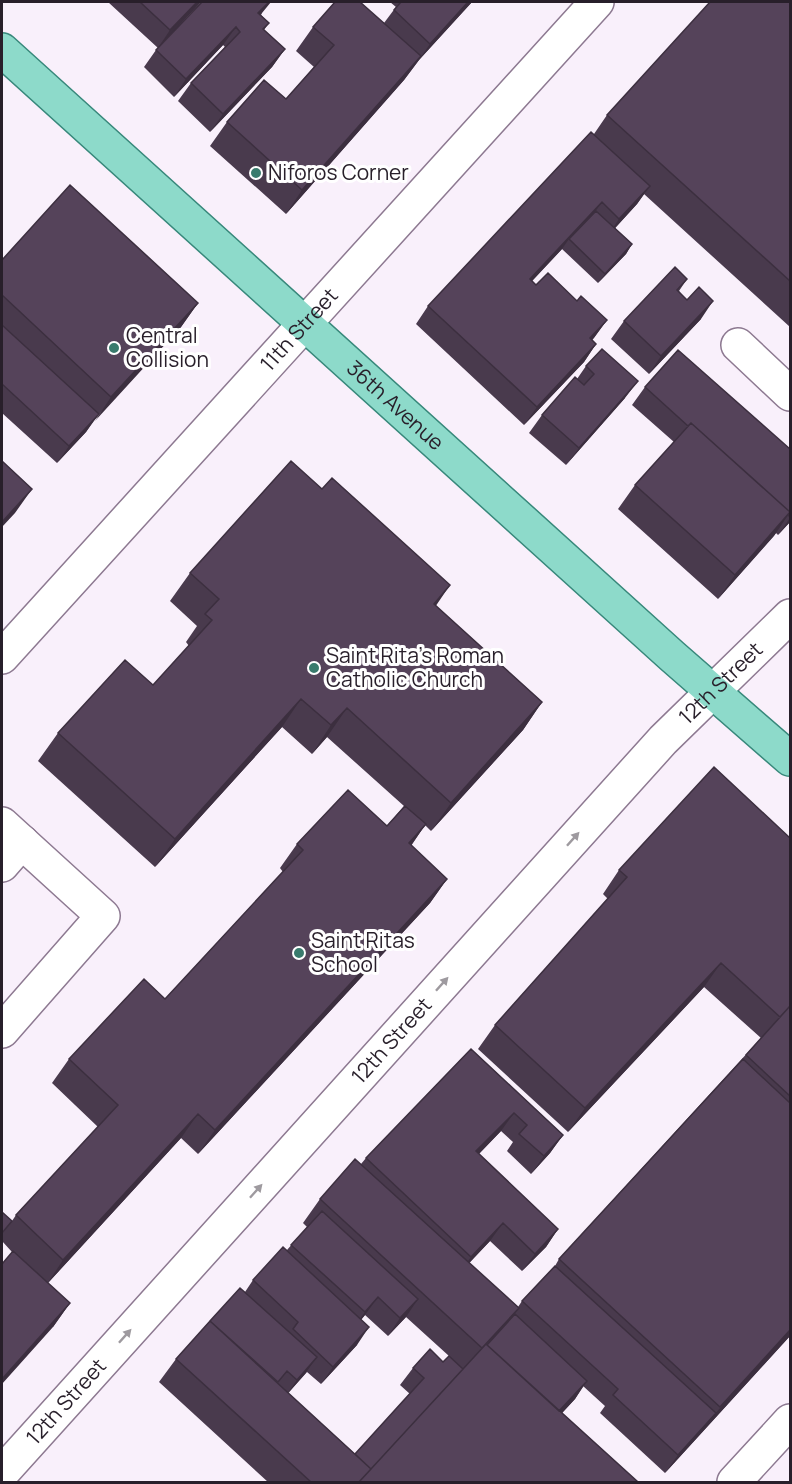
<svg xmlns="http://www.w3.org/2000/svg" width="792" height="1484" viewBox="0 0 792 1484" font-family="Manrope,sans-serif">
  <rect width="100%" height="100%" fill="#f9f0fb"/>
  <g fill="none" stroke-linecap="round" stroke-linejoin="round">
    <defs>
      <g id="minor">
        <path d="M738,345L790,394"/>
        <path id="s1" d="M2,657L597,2"/>
        <path d="M2,824L103,916L2,1031"/>
        <path d="M2,865L22,842"/>
        <path id="s2" d="M2,1473L663,740L790,616"/>
        <path d="M734,1482L790,1421"/>
      </g>
      <g id="major">
        <path id="s3" d="M2,50L672,656L790,759"/>
      </g>
    </defs>
    <use href="#minor" stroke="#8d7991" stroke-width="36"/>
    <use href="#major" stroke="#38887b" stroke-width="36"/>
    <use href="#minor" stroke="#fff" stroke-width="33"/>
    <use href="#major" stroke="#8ddaca" stroke-width="33"/>
  </g>
  <path fill="#493a4d" fill-rule="evenodd" d="M108,2H201L158,48Z
    M390,2H472L419,60L404,80L286,214L210,146L227,122L286,99L314,67L296,51L313,27L384,23L396,7Z
    M790,2V327L644,194L637,204L615,228L632,244L626,254L598,283L562,249L532,281L536,285L577,301L607,320L592,340L596,344L584,362L524,425L416,324L428,306L594,134L607,115Z
    M262,13L261,15L269,23L264,30L285,49L272,67L210,132L178,101L191,83L225,47L223,45L174,97L144,67L156,50Z
    M2,260L198,303L181,327L94,420L86,432L57,463L2,413Z
    M687,279L679,291L701,319L649,374L611,339L624,321Z
    M586,366L625,398L566,465L529,433L542,415L577,379Z
    M645,387L790,449V522L778,535L776,533L718,599L618,509L635,485L674,442L632,405Z
    M190,573L436,606L542,702L523,730L431,831L425,825L411,846L447,879L430,903L198,1154L181,1138L48,1283L70,1303L53,1327L12,1252L2,1241V1212L12,1221L16,1215L98,1127L52,1083L69,1059L165,999L283,872L280,868L297,844L387,826L404,806L327,737L312,754L282,727L155,867L38,761L58,733L153,685L189,646L186,642L197,626L170,601Z
    M790,838V1336L665,1473L600,1413L605,1406L583,1386L575,1399L562,1413L638,1482H268L159,1382L176,1359L210,1322L245,1292L253,1280L287,1250L307,1227L303,1223L320,1199L361,1164L366,1158L471,1049L563,1135L550,1153L531,1174L507,1151L513,1142L501,1131L479,1154L558,1229L546,1247L522,1271L490,1241L469,1263L518,1307L522,1301L555,1266L559,1259L761,1038L704,987L568,1132L478,1049L495,1025L608,899L603,894L619,870ZM365,1315L388,1336L406,1317L449,1356L443,1362L413,1368L400,1385L410,1394L355,1454L288,1393L307,1372L321,1384L357,1345L361,1320Z"/>
  <path fill="#3c2f3f" d="M197,2H201L158,48L170,30Z
    M269,2H271L262,13L246,31L258,13Z
    M468,2H472L419,60L404,80L286,214L302,190L420,58L430,44Z
    M236,27L223,45L174,97L186,79Z
    M285,49L272,67L210,132L223,114Z
    M650,186L637,204L607,237L619,219Z
    M602,202L589,220L569,239L562,249L517,297L530,279Z
    M632,244L626,254L598,283L605,274Z
    M713,301L701,319L649,374L661,356Z
    M198,303L181,327L95,421L111,397Z
    M607,320L594,338L578,355L590,338Z
    M596,344L584,362L524,425L537,407Z
    M638,381L625,398L566,465L579,448Z
    M99,414L86,432L57,463L69,446Z
    M32,489L15,513L2,527V522Z
    M790,512L774,536L718,599L735,575Z
    M790,518V522L778,535Z
    M450,585L431,613L434,604Z
    M301,699L282,727L155,867L175,839Z
    M542,702L523,730L431,831L451,803Z
    M347,708L327,737L312,754L331,725Z
    M426,824L409,848V843Z
    M447,879L430,903L198,1154L215,1130Z
    M721,963L704,987L568,1132L585,1108Z
    M514,1113L501,1131L464,1169L476,1151Z
    M198,1114L181,1138L47,1284L63,1260Z
    M563,1135L550,1153L531,1174L544,1156Z
    M503,1223L490,1241L458,1275L471,1257Z
    M558,1229L546,1247L522,1271L535,1254Z
    M378,1297L365,1315L352,1330L365,1312Z
    M418,1299L406,1317L388,1336L400,1318Z
    M70,1303L53,1327L2,1384V1379Z
    M369,1327L357,1345L321,1384L333,1367Z
    M790,1330V1336L665,1473L678,1455Z
    M317,1357L305,1374L284,1398L297,1380Z
    M587,1381L575,1399L539,1438L551,1420Z"/>
  <path fill="#55435a" stroke="#3c2f3f" stroke-width="1.5" d="M140,2H197L170,30Z
    M202,2H269L258,13L269,23L263,29L285,49L223,114L191,83L240,32L236,27L186,79L156,50Z
    M335,2H360L421,56L302,190L227,122L264,80L286,99L334,45L313,27Z
    M401,2H468L430,44L394,10Z
    M710,2H790V281L607,115Z
    M591,132L650,186L619,219L602,202L530,279L536,285L548,273L577,301L581,296L607,320L590,338L596,344L537,407L428,306Z
    M70,185L198,303L111,397L2,295V260Z
    M596,211L632,244L605,274L569,239Z
    M675,267L687,279L677,290L687,300L699,287L713,301L661,356L624,321Z
    M2,325L99,414L69,446L2,384Z
    M602,349L638,381L579,448L542,415L575,377L584,385L594,374L586,366Z
    M678,350L790,449V517L788,515L790,512L691,423L688,426L645,387Z
    M691,423L790,512L735,575L635,485Z
    M2,461L32,489L2,522Z
    M291,461L322,489L332,478L450,585L434,604L542,702L451,803L347,708L331,725L301,699L175,839L58,733L125,660L153,685L212,620L205,614L219,599L190,573Z
    M714,767L790,838V1006L780,1017L721,963L585,1108L495,1025L627,877L619,870Z
    M348,790L387,826L405,806L426,824L409,843L447,879L215,1130L198,1114L63,1260L16,1215L118,1105L69,1059L144,979L165,999L303,850L297,844Z
    M790,1006V1096L746,1055Z
    M471,1049L563,1135L544,1156L519,1134L527,1125L514,1113L476,1151L558,1229L535,1254L503,1223L471,1257L366,1158Z
    M743,1059L790,1103V1330L720,1407L559,1259Z
    M355,1159L519,1308L482,1348L320,1199Z
    M322,1211L418,1299L400,1318L378,1297L365,1312L291,1245Z
    M2,1212L12,1221L2,1233Z
    M283,1247L369,1327L333,1367L293,1329L298,1322L253,1280Z
    M13,1251L70,1303L2,1379V1264Z
    M555,1266L716,1413L678,1455L613,1395L618,1389L522,1301Z
    M240,1288L317,1357L297,1380L287,1371L278,1382L210,1321Z
    M515,1314L587,1381L559,1411L487,1345Z
    M210,1321L371,1469L359,1482H311L176,1359Z
    M486,1344L638,1482H359Z
    M430,1349L443,1362L449,1356L463,1369L371,1469L355,1454L424,1378L413,1368Z"/>
  <defs><path id="oneway-solid" d="M-6-.8H1V-3.2L6.5 0L1 3.2V.8H-6Z" transform="scale(1.5)"/></defs>
  <g fill="#9e9a9f">
    <use href="#oneway-solid" transform="translate(573 839) rotate(-48)"/>
    <use href="#oneway-solid" transform="translate(442 984) rotate(-48)"/>
    <use href="#oneway-solid" transform="translate(256 1191) rotate(-48)"/>
    <use href="#oneway-solid" transform="translate(125 1336) rotate(-48)"/>
  </g>
  <g fill="#397b6d" stroke="#fff" stroke-width="2">
    <circle cx="256" cy="173" r="6"/>
    <circle cx="114" cy="348" r="6"/>
    <circle cx="314" cy="668" r="6"/>
    <circle cx="299" cy="953" r="6"/>
  </g>
  <g text-anchor="middle" stroke-width="6" stroke-linejoin="round" paint-order="stroke">
    <g font-size="21" fill="#281f2a" stroke="#fff" text-anchor="start">
      <text x="268" y="180">Niforos Corner</text>
      <text x="126" y="343">Central<tspan x="126" dy="24">Collision</tspan></text>
      <text x="326" y="663">Saint Rita's Roman<tspan x="326" dy="24">Catholic Church</tspan></text>
      <text x="311" y="948">Saint Ritas<tspan x="311" dy="24">School</tspan></text>
    </g>
    <g font-size="21" fill="#281f2a" stroke="#fff">
      <text dy="7" stroke="none"><textPath href="#s1" startOffset="442">11th Street</textPath></text>
      <text dy="7" stroke="none"><textPath href="#s3" startOffset="530">36th Avenue</textPath></text>
      <text dy="7" stroke="none"><textPath href="#s2" startOffset="1068">12th Street</textPath></text>
      <text dy="7" stroke="none"><textPath href="#s2" startOffset="582">12th Street</textPath></text>
      <text dy="7" stroke="none"><textPath href="#s2" startOffset="96">12th Street</textPath></text>
    </g>
  </g>
  <rect width="792" height="1484" fill="none" stroke="#281f2a" stroke-width="6"/>
</svg>
